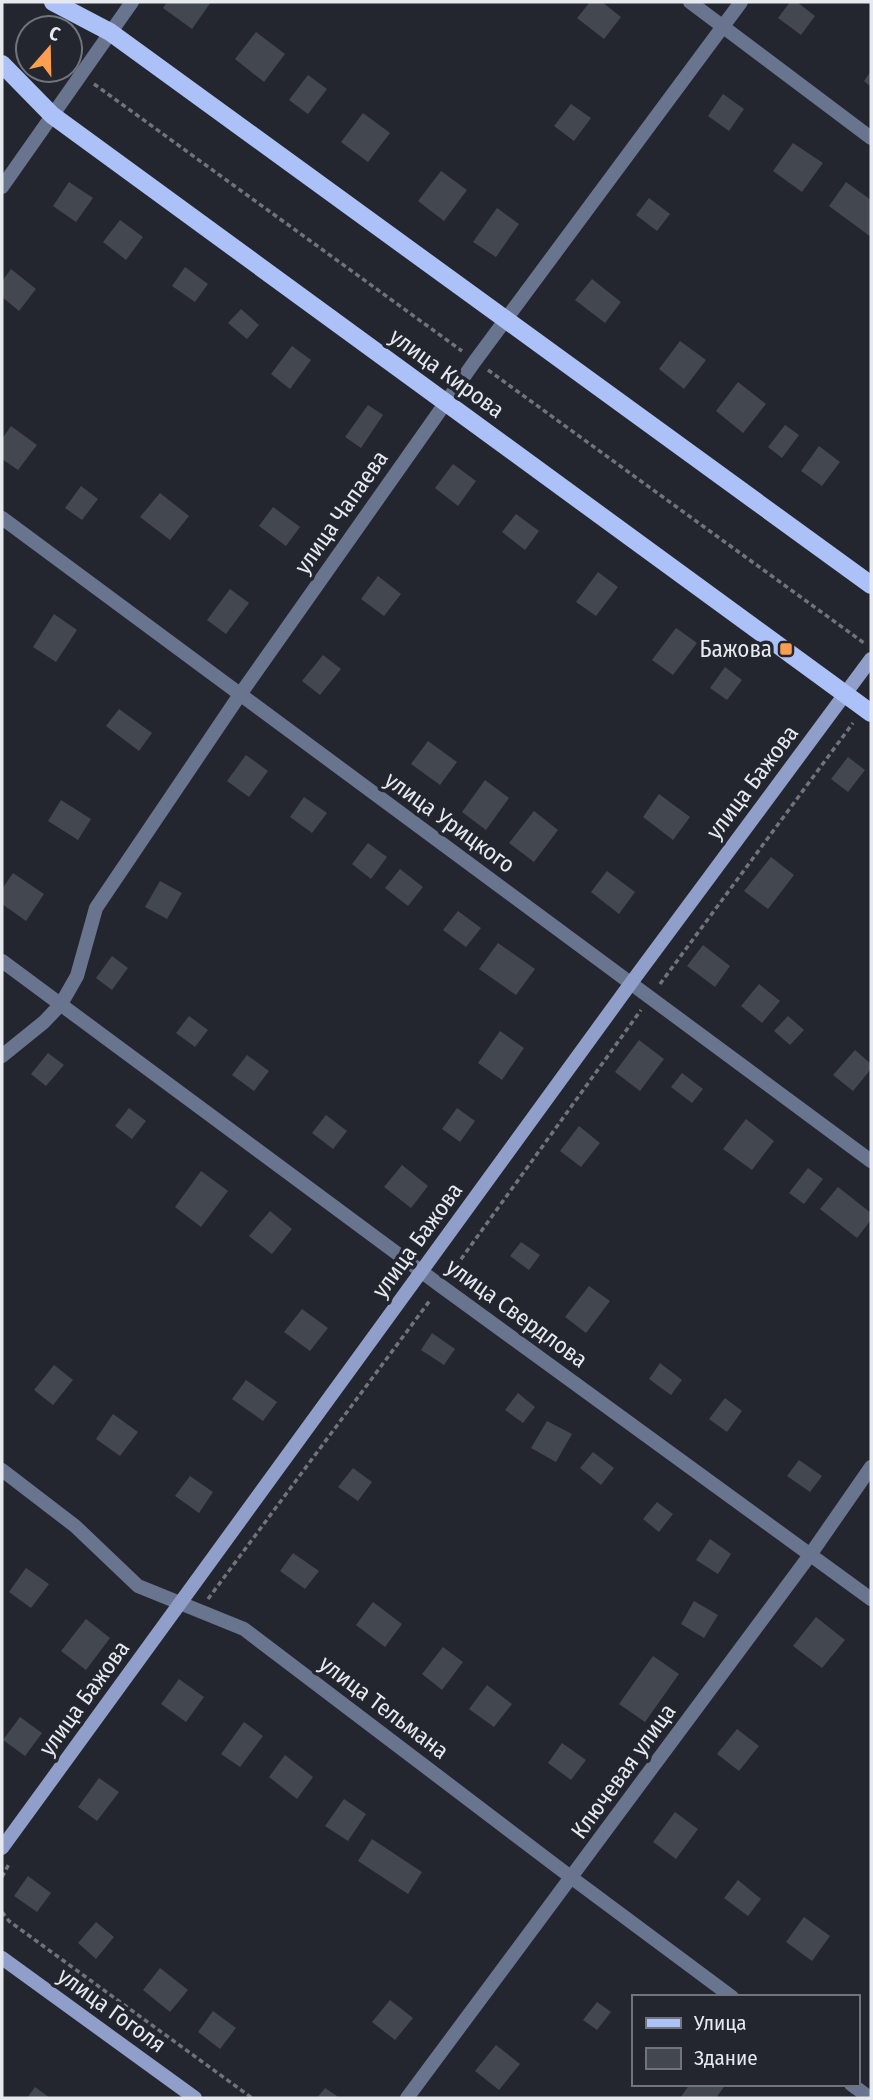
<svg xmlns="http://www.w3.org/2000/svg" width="873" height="2100" viewBox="0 0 873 2100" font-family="'Fira Sans Condensed',sans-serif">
  <rect width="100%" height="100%" fill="#23262f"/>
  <path fill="#434750" d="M167,2H211L192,29L163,8Z
    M590,2H602L621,17L604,39L577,18Z
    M790,2H797L815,16L801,35L778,18Z
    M256,32L285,54L264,82L235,59Z
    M871,71V87L864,81Z
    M308,75L327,89L308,114L289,100Z
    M723,94L744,109L729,131L708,116Z
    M571,104L591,118L574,141L554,126Z
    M363,113L390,133L368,162L341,142Z
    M793,143L823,163L802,192L773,171Z
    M441,171L467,190L444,221L418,201Z
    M69,182L93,198L76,222L53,206Z
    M846,182L871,200V237L829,206Z
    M649,198L670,214L657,231L636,215Z
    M497,208L519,224L496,257L473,242Z
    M120,220L143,237L126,260L103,242Z
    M185,267L208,284L195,302L172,286Z
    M11,269L36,289L19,311L2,297V281Z
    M592,279L621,302L605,323L575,300Z
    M241,309L259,325L247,339L228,323Z
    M680,341L706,360L684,389L659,369Z
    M292,346L311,360L290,389L271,374Z
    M738,382L766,404L743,433L716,411Z
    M368,405L383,415L361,448L345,437Z
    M785,425L799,435L782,458L768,447Z
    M11,426L37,445L18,470L2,459V439Z
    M819,446L840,462L822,486L801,471Z
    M453,464L476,481L458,506L435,488Z
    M81,486L98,499L82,520L65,508Z
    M160,493L189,516L170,540L140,517Z
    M273,507L300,527L286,546L259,526Z
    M516,514L539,531L525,550L502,532Z
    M598,572L618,587L596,616L576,602Z
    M378,576L401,594L384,616L361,599Z
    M230,589L249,603L226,634L207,620Z
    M54,614L77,630L56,662L33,647Z
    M676,628L697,643L673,675L652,660Z
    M323,655L341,669L320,695L302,681Z
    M725,667L742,680L727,700L710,688Z
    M119,709L152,733L139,751L106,726Z
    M428,741L457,762L440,785L411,764Z
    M246,755L268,771L249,797L227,781Z
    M848,757L865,770L848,792L831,779Z
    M485,780L509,798L486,830L462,812Z
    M659,794L690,817L673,840L643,817Z
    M304,797L327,813L312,833L290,817Z
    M61,800L91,819L78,840L48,821Z
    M534,811L558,830L534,862L509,843Z
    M368,843L387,857L371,879L352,864Z
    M771,857L794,875L768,909L744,891Z
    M400,869L423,887L408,906L385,888Z
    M607,871L635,892L619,914L591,892Z
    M13,873L44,894L26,921L2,904V889Z
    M160,881L182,893L167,919L145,907Z
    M458,911L481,928L466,947L443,930Z
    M498,943L535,969L516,995L479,969Z
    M703,945L730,966L715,987L687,966Z
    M112,956L128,968L112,990L96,978Z
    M759,984L780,1001L762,1023L741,1006Z
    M189,1016L208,1030L195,1047L176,1033Z
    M788,1016L804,1030L790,1045L774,1031Z
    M500,1031L524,1048L502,1080L478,1063Z
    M639,1040L664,1059L640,1091L615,1072Z
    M855,1050L871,1064V1069L853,1091L833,1075Z
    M48,1053L64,1065L46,1086L31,1074Z
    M247,1055L269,1071L254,1091L232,1075Z
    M682,1073L703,1089L692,1103L671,1087Z
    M129,1108L146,1121L132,1139L115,1126Z
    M457,1108L475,1121L460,1142L442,1129Z
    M326,1115L347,1131L333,1149L312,1133Z
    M746,1119L774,1141L752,1170L723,1149Z
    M579,1126L600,1143L581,1167L560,1151Z
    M402,1165L428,1186L411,1208L384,1187Z
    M808,1168L823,1179L804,1204L789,1193Z
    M201,1171L228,1191L201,1227L175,1207Z
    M838,1187L871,1213V1220L857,1238L820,1209Z
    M270,1211L292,1229L272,1254L249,1236Z
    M521,1242L540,1255L529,1270L510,1256Z
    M589,1286L610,1301L586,1333L565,1317Z
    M302,1309L328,1328L310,1351L284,1332Z
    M432,1333L455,1349L444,1365L421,1350Z
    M660,1363L682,1380L671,1395L649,1379Z
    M54,1365L73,1380L53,1405L34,1390Z
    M246,1380L277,1402L263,1421L232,1399Z
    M518,1393L535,1407L523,1423L505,1410Z
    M725,1398L742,1411L727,1432L709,1419Z
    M113,1414L138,1432L120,1456L96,1439Z
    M547,1421L572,1434L556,1462L531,1448Z
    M593,1452L614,1468L601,1485L580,1468Z
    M799,1460L822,1476L810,1492L787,1476Z
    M353,1468L372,1482L358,1501L338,1487Z
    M190,1476L213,1492L199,1513L175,1496Z
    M657,1502L673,1514L659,1532L643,1519Z
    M710,1539L731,1554L718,1574L696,1560Z
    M293,1553L319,1571L305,1589L280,1571Z
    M26,1568L49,1584L31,1608L9,1592Z
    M694,1601L718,1615L704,1638L681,1624Z
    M373,1602L402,1624L385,1647L356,1625Z
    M816,1617L845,1640L822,1668L793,1646Z
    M86,1619L110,1638L86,1670L61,1651Z
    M443,1647L463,1662L442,1690L422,1674Z
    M653,1656L679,1674L645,1722L619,1704Z
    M179,1679L204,1697L186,1722L161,1704Z
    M487,1685L512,1704L494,1727L469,1709Z
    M20,1717L42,1733L25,1756L3,1740Z
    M244,1722L263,1736L240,1767L221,1754Z
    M737,1729L759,1746L739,1771L717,1754Z
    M562,1743L586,1760L571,1780L548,1763Z
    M285,1755L313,1777L297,1799L269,1777Z
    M99,1778L119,1792L97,1821L78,1807Z
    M344,1799L366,1814L348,1841L325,1826Z
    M675,1812L698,1829L676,1859L653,1842Z
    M372,1839L422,1872L408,1894L358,1861Z
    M28,1876L51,1893L37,1912L14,1896Z
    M738,1880L761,1899L748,1916L724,1898Z
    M804,1917L830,1936L812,1961L786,1942Z
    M96,1922L114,1937L96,1959L78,1943Z
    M160,1968L188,1990L170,2012L143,1990Z
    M390,2000L413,2018L395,2040L372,2022Z
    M597,2002L611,2012L597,2030L583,2020Z
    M213,2011L236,2028L220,2049L198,2032Z
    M496,2045L520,2064L499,2090L475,2071Z
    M690,2084H726L716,2098H680Z
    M35,2087L50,2098H27Z
    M325,2088L340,2098H317Z"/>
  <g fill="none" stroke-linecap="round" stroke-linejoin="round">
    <path stroke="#70737a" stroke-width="3.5" stroke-dasharray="5 3.5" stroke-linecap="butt" d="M94,84L462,351
      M488,370L864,643
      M660,984L853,723
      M451,1273L641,1010
      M208,1599L431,1299
      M2,1877L10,1862
      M2,1912L9,1921L252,2098"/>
    <path stroke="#69748e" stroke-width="14" d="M690,2L871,138
      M2,187L132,2
      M2,518C290,734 582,945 871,1161
      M2,961L441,1286L871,1599
      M2,1056L44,1022L61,1004L77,976L96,908L239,696L475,361L741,2
      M2,1470L75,1526L138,1586L244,1629L572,1878L732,1997
      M851,2084L870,2098
      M407,2098L810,1555L871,1467"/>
    <path stroke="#8f9fc9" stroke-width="14" d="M2,1848L631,983L871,659
      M2,1958L195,2098"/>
    <path stroke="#acc1f7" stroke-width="18" d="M53,2L110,32L871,585
      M2,64L52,115L871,713"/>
  </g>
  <rect fill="#fb9e51" stroke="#23262f" stroke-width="2.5" x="779" y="642" width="14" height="14" rx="3.5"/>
  <g text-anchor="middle" stroke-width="7" stroke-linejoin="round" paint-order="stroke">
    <g font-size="23" fill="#e6e9ee" stroke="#23262f">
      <text transform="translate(447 373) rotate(36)" y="8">улица Кирова</text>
      <text transform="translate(341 512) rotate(-55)" y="8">улица Чапаева</text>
      <text transform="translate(752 782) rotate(-53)" y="8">улица Бажова</text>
      <text transform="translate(450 822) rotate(36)" y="8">улица Урицкого</text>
      <text transform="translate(417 1240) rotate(-54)" y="8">улица Бажова</text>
      <text transform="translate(517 1313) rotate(36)" y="8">улица Свердлова</text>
      <text transform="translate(84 1698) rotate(-54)" y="8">улица Бажова</text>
      <text transform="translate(384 1707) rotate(37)" y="8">улица Тельмана</text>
      <text transform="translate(623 1771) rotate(-54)" y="8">Ключевая улица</text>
      <text transform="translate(112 2010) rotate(36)" y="8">улица Гоголя</text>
    </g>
    <g font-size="23" fill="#e6e9ee" stroke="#23262f" text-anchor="end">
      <text x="772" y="657">Бажова</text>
    </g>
  </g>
  <rect width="873" height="2100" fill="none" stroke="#e6e9ee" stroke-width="7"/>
  <rect x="632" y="1995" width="228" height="91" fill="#23262f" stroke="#71747b" stroke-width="2"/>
  <rect x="646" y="2018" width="35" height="10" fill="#acc1f7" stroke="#71747b" stroke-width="2"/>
  <text x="694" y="2030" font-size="21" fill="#e6e9ee">Улица</text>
  <rect x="646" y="2048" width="35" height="21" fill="#434750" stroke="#71747b" stroke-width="2"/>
  <text x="694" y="2065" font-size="21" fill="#e6e9ee">Здание</text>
  <g transform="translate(49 49) rotate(20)"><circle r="33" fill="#23262f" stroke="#71747b" stroke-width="2"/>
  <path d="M0-5L12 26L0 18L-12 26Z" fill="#fb9e51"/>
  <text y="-10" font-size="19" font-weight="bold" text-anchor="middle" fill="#e6e9ee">С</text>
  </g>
</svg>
